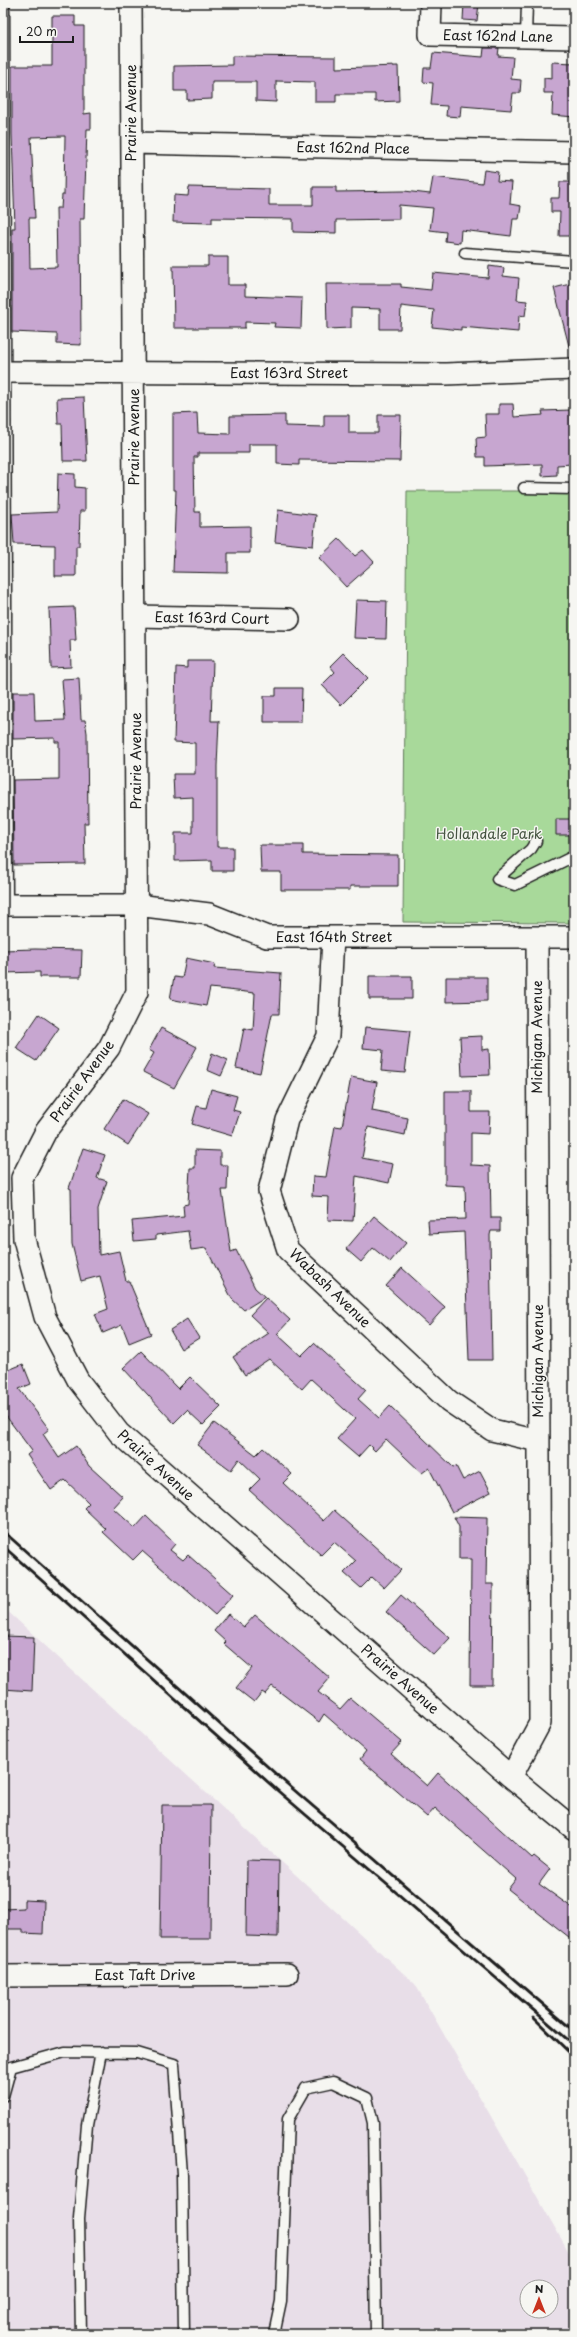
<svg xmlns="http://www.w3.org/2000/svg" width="577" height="2337" viewBox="0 0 577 2337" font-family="'Playpen Sans',sans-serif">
  <rect width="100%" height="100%" fill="#f6f6f2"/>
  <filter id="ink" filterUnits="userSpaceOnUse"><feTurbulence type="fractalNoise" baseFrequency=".025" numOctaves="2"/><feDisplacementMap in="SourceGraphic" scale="8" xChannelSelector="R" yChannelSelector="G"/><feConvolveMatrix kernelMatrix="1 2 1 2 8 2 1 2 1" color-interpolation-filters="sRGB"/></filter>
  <g filter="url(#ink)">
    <path fill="#e8dee8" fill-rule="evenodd" d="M3,1607L415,1984L574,2261V2334H3ZM527,2287H551V2311H527Z"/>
    <path fill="#a8d99a" stroke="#627a5b" d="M407,491H574V923L403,922Z"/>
    <path fill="#c7a6d0" stroke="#1c1c1c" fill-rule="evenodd" d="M464,3H479L477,21L463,20Z
      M52,16H75V26H84V114L91,113V129H87L84,219H80L81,345L57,344V334L12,332V228H15L12,134V66H52ZM65,136L64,195H62L61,208H56L57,267L30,268L29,218H35L31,137Z
      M484,48H499L498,56L513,57L511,79L521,80L520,93H513L511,110L461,106L460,117L446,116L447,106L431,105L433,83L423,82L424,68H431L433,53L483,57Z
      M232,56L336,57V68L398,66L399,101L375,102V94H336V102H315V82L276,81V102L256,101V82H212V99L187,100V91H174V66L232,65Z
      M552,62L574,63V117L552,115L553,93H544V78L552,79Z
      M484,170L498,172L497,181L512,182L510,204L521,206L519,219H513L511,236L461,230L460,243L445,241L446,232L430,230L433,208L399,205V219L336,220V233L293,232V219L212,218V223L173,222L174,195L188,196L189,187L269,189V205H313V187H336V192L404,191L430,194L433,177L482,183Z
      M560,182H574V236H559L560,212H551V198H559Z
      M208,257H228V285H245V296L302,298L301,328L274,327L275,323L245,322V328H174L173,266H208Z
      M489,266L504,268L503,276L519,278L517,300L527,301L525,316L519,315L518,332L461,327V330L432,327L434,310L401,306L400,329H380V309L351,308V328L327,329L326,284H401V287L431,290L433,273L488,278Z
      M574,283V345L569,346L554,288Z
      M84,397L87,461H63L62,424H58L57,398Z
      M499,404H513L514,417L543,415L542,411L571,410V426H574V441H571L572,464L557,465V475L542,476V464L485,466V457H477L476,438L486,437L485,414H499Z
      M197,413L198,433L230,434V416L285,415V426L324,427V415H349V433H378V415H401L400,461L299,460V465L277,464V444H249V453H198V457H194L195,512H200V527L250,526V553H228V573L173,572L176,490H173V414Z
      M58,473L75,474V487L85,488V511H80L79,546H76V576H55V545L14,544L12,514L57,512Z
      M278,510L316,515L313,546L275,542Z
      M339,539L355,556L363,550L374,562L346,587L319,558Z
      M356,600L387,601L386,639L354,638Z
      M74,607L76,640H70L71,667L51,668L49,608Z
      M343,653L368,678L341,705L322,685L335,672L330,666Z
      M187,661H213L211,721H219L217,766V847H233V871H212V860L175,861V833H193V797L174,798L173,774H195V743L174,742L176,667L187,668Z
      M79,678L81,720H85L87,733L88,823H84L85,864L14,865L13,780L59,779V742H55V738L13,739V692H34L35,721L65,720L62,679Z
      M276,688H302L301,722H264V696H276Z
      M556,819H574V835H556Z
      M260,845H303V854L398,855V886H350V890H281V872H261Z
      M35,949L82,950L81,977H40V972L3,973V950Z
      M186,958L215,964L214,968L281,973L279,1014H272L260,1073L236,1068L244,1028L253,1030L255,993L210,988L206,1006L170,999L174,977L182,978Z
      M369,976H412V999H369Z
      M446,977H487V1001L446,1002Z
      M39,1014L59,1028L36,1061L16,1048Z
      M365,1027L410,1031L405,1073L381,1071L383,1050L363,1048Z
      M161,1028L197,1047L174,1088L143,1072L154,1053L149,1050Z
      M482,1036V1050L489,1049L490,1075L462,1076L460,1037Z
      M212,1053L228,1060L221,1076L207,1070Z
      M351,1077L377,1082L372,1111L408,1118L405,1135L368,1127L362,1158L393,1164L389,1183L356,1176L353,1221L328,1220L329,1197L312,1196L313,1176L326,1177L335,1126L342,1127Z
      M211,1089L237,1096L233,1110L240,1112L232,1136L192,1124L197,1106L206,1108Z
      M445,1091H471V1112H490L489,1134L471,1133V1165L490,1166L491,1218H500V1231H491L490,1235L492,1360H469L464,1232L429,1234L428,1220L466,1219L465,1186L445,1185Z
      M123,1099L148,1114L128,1145L104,1129Z
      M83,1148L105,1155L97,1178L107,1181L98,1209L99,1255L119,1251L126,1281H129L151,1334L129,1343L122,1325L103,1333L95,1314L108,1309L100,1276L81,1281L72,1244L71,1189L69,1188Z
      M195,1150L220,1151V1165H228L227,1190H222L231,1252L236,1250L255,1288L265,1297L244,1310L232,1299L206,1248L191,1250L188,1231L156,1235V1239L134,1241L132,1221L184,1216L183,1205L188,1204L190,1168H195Z
      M374,1216L406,1243L390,1262L373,1248L361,1262L346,1249Z
      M402,1268L445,1307L429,1325L386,1286Z
      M266,1298L290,1320L277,1334L301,1356L314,1343L366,1390L358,1399L379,1418L390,1406L453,1467L456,1466L463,1480L480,1471L491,1492L452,1512L429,1468L422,1473L386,1439L375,1451L369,1445L358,1457L337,1439L355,1419L311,1379L302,1389L269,1359L245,1375L233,1357L269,1333L250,1315Z
      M187,1319L199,1338L181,1349L170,1330Z
      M141,1351L178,1389L190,1377L221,1407L203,1425L187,1410L174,1423L123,1368Z
      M23,1364L31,1384L19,1389L49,1429L43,1434L59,1458L76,1446L89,1466L123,1497L113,1508L135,1528L146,1516L175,1544L170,1550L183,1560L188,1555L233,1595L215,1615L142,1551L133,1560L103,1532L106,1529L84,1508L89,1503L65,1480L51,1490L27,1455L32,1451L3,1412V1367L6,1371Z
      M214,1423L256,1455L263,1448L292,1474L283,1483L324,1521L334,1510L401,1570L384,1588L372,1577L361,1588L344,1573L356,1561L334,1542L321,1555L249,1490L260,1479L239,1459L231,1470L197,1445Z
      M454,1517L487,1518L486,1584H493L492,1685H470L471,1559H459V1527Z
      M401,1595L450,1638L434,1655L386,1612Z
      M228,1614L244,1627L255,1615L330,1678L318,1692L340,1709L350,1698L402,1742L391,1754L427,1786L438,1773L532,1858L534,1856L550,1869L539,1884L574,1909V1941L508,1889L516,1879L435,1808L427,1817L360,1759L366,1751L324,1714L319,1722L272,1686L265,1694L262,1692L254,1702L236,1688L252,1668L224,1644L226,1642L214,1631Z
      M3,1636L34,1637L32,1691L3,1689Z
      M162,1805H211L210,1939H160Z
      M247,1860L279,1861L278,1937L246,1936Z
      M24,1900L44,1901L43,1934L23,1933V1929H3V1909L24,1908Z"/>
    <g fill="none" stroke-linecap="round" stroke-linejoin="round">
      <defs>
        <path id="lane" d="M4,3L7,905
          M526,36L527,3
          M465,253L574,261
          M524,488L574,489
          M536,841L531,849L497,879L515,885L574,856
          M3,2096L11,2067L65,2052L137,2053L174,2064L182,2174L184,2334
          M81,2334L79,2218L87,2125L101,2052
          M274,2334L281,2301L288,2119L306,2088L333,2082L367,2098L373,2123L376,2334"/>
        <path id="street" d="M131,3L137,992L109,1048L46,1131L22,1178L24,1239L45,1317L78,1380L119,1433L511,1777L574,1829
          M431,3L430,35L574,38
          M132,143L574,152
          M3,372L446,374L574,369
          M135,616L289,619
          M3,905H137L209,914L267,937H574
          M333,937L328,1036L287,1120L269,1191L288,1250L449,1401L492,1430L538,1441
          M511,1777L540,1723L537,937
          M3,1976L287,1974"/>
      </defs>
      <use href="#lane" stroke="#1c1c1c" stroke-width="13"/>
      <use href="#street" stroke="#1c1c1c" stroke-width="24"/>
      <use href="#lane" stroke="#f6f6f2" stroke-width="10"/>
      <use href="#street" stroke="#f6f6f2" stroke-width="21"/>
      <path stroke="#1c1c1c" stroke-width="3" d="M3,1531L286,1783L574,2031
        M3,1546L278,1791L574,2045
        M534,2018L574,2057"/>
    </g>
  </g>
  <g text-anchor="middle" stroke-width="3" stroke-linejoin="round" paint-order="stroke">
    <g font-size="14" fill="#1c1c1c" stroke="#f6f6f2">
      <text transform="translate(498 36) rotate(1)" y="5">East 162nd Lane</text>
      <text transform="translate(131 113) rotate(-90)" y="5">Prairie Avenue</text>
      <text transform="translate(353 148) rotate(1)" y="5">East 162nd Place</text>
      <text x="289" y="378">East 163rd Street</text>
      <text transform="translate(134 437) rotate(-90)" y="5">Prairie Avenue</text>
      <text transform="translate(212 618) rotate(1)" y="5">East 163rd Court</text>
      <text transform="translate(136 761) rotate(-90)" y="5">Prairie Avenue</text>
      <text x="334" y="942">East 164th Street</text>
      <text transform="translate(537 1037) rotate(-90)" y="5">Michigan Avenue</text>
      <text transform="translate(82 1081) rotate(-54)" y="5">Prairie Avenue</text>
      <text transform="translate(330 1288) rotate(44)" y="5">Wabash Avenue</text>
      <text transform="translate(538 1361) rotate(-90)" y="5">Michigan Avenue</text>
      <text transform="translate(156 1465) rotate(42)" y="5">Prairie Avenue</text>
      <text transform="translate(400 1679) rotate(41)" y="5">Prairie Avenue</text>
      <text x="145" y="1980">East Taft Drive</text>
    </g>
    <g font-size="14" fill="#465542" stroke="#f6f6f2">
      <text x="489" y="839">Hollandale Park</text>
    </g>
  </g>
  <rect width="577" height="2337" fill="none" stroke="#f6f6f2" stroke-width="16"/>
  <rect x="8" y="8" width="561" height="2321" fill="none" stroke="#1c1c1c" stroke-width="1.5" filter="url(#ink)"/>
  <g transform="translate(539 2299)"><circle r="19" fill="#f6f6f2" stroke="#9f9f9c"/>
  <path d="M0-3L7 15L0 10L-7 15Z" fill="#c8321e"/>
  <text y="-6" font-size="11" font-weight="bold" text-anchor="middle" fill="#1c1c1c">N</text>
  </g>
  <path d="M20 36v6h53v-6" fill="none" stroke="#1c1c1c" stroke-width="2"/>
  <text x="26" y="36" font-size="12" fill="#1c1c1c" stroke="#f6f6f2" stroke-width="3" paint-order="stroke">20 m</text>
</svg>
